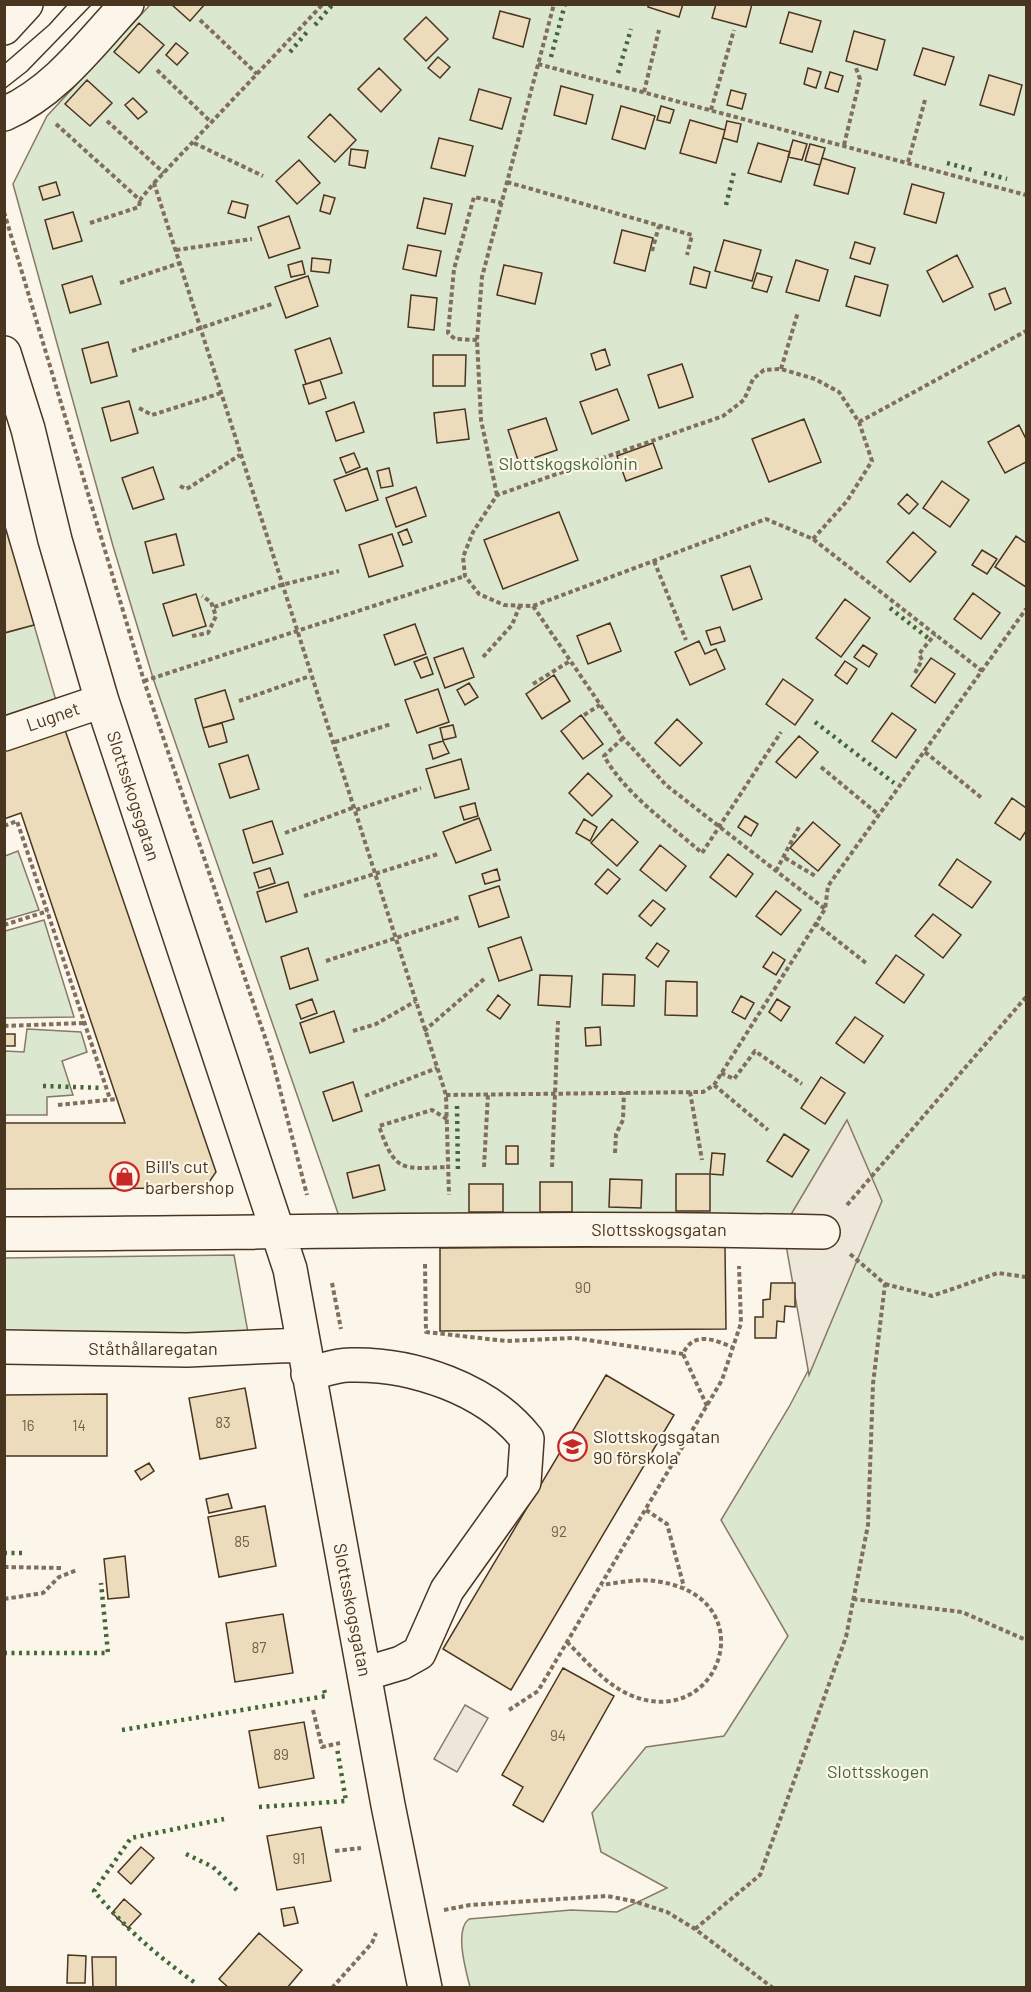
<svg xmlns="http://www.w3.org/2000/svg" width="1031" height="1992" viewBox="0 0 1031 1992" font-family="Barlow,sans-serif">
  <rect width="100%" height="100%" fill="#fbf6e9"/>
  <path fill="#dce7d0" stroke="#887966" stroke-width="1.5" d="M150,5H1026V1987H470C466,1971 454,1930 469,1919L571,1910L617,1912L667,1888L601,1852L592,1813L646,1747L724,1736L788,1636L721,1520L789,1407L822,1344L783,1228L341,1222L153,678L113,546L13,184L47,116Z
    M34,625L57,704L5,721V633Z
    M18,851L39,910L5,920V856Z
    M44,920L74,1017L5,1018V931Z
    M27,1029L81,1032L87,1052L62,1061L73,1095L47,1097V1115H5V1051L24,1052Z
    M234,1255L249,1338L5,1334V1258Z"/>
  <path fill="#ede7d9" stroke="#887966" stroke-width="1.5" d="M847,1120L882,1201L809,1375L783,1228Z
    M465,1705L488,1718L457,1772L434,1759Z"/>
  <path fill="#ecdcbc" stroke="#4a3520" stroke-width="1.5" d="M171,4H205L190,21Z
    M648,4H683L679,17L648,7Z
    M716,4H752L746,27L712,18Z
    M500,11L530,19L523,47L493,38Z
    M789,12L821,21L812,52L780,43Z
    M426,17L448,39L426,61L404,39Z
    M139,23L164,45L139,73L114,52Z
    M854,31L885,40L877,70L846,61Z
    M176,43L188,53L177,65L166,55Z
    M923,48L954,57L945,85L914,75Z
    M438,57L450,67L440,78L428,68Z
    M379,68L401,90L381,112L358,89Z
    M808,68L821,72L816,88L804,84Z
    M830,72L843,76L838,92L825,88Z
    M989,75L1022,85L1014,115L980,105Z
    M87,80L112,103L90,126L65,104Z
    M561,86L593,95L586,124L554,115Z
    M479,89L511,98L502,129L470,120Z
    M731,90L746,94L742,109L727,105Z
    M133,98L147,112L138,119L125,105Z
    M621,106L655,116L645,149L612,139Z
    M661,106L674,110L670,123L657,120Z
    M330,114L356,140L335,162L308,137Z
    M690,120L725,130L716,163L680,153Z
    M727,121L741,124L737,142L723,138Z
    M439,138L473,146L465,176L431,168Z
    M793,140L807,144L802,160L788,157Z
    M758,143L790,152L781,182L748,173Z
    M810,144L825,148L820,165L805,161Z
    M351,149L368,151L365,168L349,165Z
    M822,158L855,168L848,194L814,185Z
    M299,160L320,183L297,204L276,181Z
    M56,182L60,195L43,200L39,187Z
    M912,184L944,193L936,223L904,214Z
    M324,195L335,198L330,214L320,211Z
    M424,198L452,204L445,234L417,228Z
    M232,201L248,205L245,218L228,213Z
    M73,212L82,241L53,249L45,220Z
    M289,216L300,248L269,258L258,227Z
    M622,230L653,238L645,271L614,263Z
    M724,240L761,250L752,281L715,271Z
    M855,242L875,248L870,264L850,258Z
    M408,245L441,251L436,276L403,269Z
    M957,255L973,287L943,302L927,271Z
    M312,258L331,260L329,273L311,271Z
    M796,260L828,270L819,301L786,292Z
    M302,261L305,274L291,277L288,265Z
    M504,265L542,273L535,304L497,295Z
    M694,267L710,272L706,288L690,284Z
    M757,273L772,277L767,292L752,288Z
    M92,276L101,304L70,313L62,285Z
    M308,276L318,306L286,318L275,287Z
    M855,276L888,285L880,316L846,306Z
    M1005,288L1011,303L995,310L989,294Z
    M411,295L437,298L434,330L408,327Z
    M330,338L342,373L306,384L295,350Z
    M108,342L117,376L91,383L82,349Z
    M605,349L610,365L596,370L591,354Z
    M433,355H466L465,386H433Z
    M682,364L693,397L659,408L648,375Z
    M320,380L326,398L309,404L303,385Z
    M617,389L629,420L592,434L580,402Z
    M129,401L138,433L111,441L102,408Z
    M354,402L364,432L336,441L326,412Z
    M465,409L469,439L437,443L434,413Z
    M546,418L557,450L519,463L508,430Z
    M804,419L821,462L769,482L752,439Z
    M1019,425L1026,439V462L1005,473L988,442Z
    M653,443L662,468L626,481L617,456Z
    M354,453L360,467L346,473L340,458Z
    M153,467L164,499L133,509L122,478Z
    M367,468L378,500L346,511L334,480Z
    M389,468L393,486L381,488L377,471Z
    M942,481L969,500L950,527L923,508Z
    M416,487L426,516L396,527L386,498Z
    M907,494L918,504L909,514L898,504Z
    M559,512L578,560L503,589L484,540Z
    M4,523L34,625L4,633Z
    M407,529L412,542L403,545L398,533Z
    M913,532L936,552L910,582L887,562Z
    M176,534L184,565L153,573L145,542Z
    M392,534L403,566L369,577L359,545Z
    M1016,536L1026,543V587L995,567Z
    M982,550L997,559L987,574L972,565Z
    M750,566L762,599L733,610L721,576Z
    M973,593L1000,613L981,639L954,619Z
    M196,594L206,626L173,636L163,604Z
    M845,599L870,618L841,657L816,638Z
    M610,623L621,651L588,664L577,636Z
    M415,624L426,654L395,665L384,635Z
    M720,627L725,641L711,645L706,631Z
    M699,641L705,654L716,649L725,669L690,685L675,652Z
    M863,645L877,654L869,667L854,657Z
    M463,648L474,677L445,688L434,658Z
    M427,657L433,674L421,678L414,662Z
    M931,658L955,674L935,703L911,686Z
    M845,661L857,669L847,684L835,675Z
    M554,675L570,701L542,719L526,694Z
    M783,679L813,700L795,725L766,704Z
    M469,683L478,697L465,705L457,690Z
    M438,689L449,722L417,733L405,700Z
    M225,690L234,719L203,728L195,699Z
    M892,713L916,730L896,758L872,741Z
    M581,715L603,744L583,759L561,731Z
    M677,719L702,743L680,766L655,743Z
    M222,723L227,742L209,747L203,728Z
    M453,725L456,737L443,740L440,728Z
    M64,727L216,1172L205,1188L4,1189V1123H125L21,813L4,819V747Z
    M799,736L818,752L796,778L776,762Z
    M443,741L449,753L433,759L429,745Z
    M248,755L259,789L230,798L219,764Z
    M461,759L469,789L435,798L426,769Z
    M588,773L612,796L592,816L569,793Z
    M1012,798L1026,808V831L1020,840L995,823Z
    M475,803L478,816L464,820L460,807Z
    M745,816L758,824L751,836L738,827Z
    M479,818L491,850L456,863L443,832Z
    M584,819L597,827L590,841L576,833Z
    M612,819L638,842L617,866L591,843Z
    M272,821L283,854L253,863L243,830Z
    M813,822L840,845L818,871L790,848Z
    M660,845L686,866L666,891L640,870Z
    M728,854L753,874L736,897L710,877Z
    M957,859L991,882L972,908L939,885Z
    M270,868L275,883L259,888L254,873Z
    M497,869L500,880L485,884L482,874Z
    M608,869L620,879L607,894L595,884Z
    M288,882L297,912L266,922L257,892Z
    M499,886L509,917L479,927L469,896Z
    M776,891L801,910L781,935L756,916Z
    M653,900L665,909L651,926L639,916Z
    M933,914L961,935L943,958L915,936Z
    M521,937L532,970L499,981L488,948Z
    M657,943L669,951L658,967L646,958Z
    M308,948L318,980L290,989L281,957Z
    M773,952L785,960L776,975L763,967Z
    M896,955L924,975L904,1003L876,983Z
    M603,974L635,975L634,1006L602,1005Z
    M540,975L572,976L570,1007L538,1005Z
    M666,981L697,982V1016L665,1015Z
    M498,995L510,1005L500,1019L487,1010Z
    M741,996L754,1003L745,1019L732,1012Z
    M312,999L317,1013L301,1019L296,1005Z
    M777,999L790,1007L781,1021L769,1012Z
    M334,1011L344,1042L310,1053L300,1023Z
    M855,1017L883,1036L864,1063L836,1043Z
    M600,1027L601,1045L586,1046L585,1028Z
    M4,1034H15V1046H4Z
    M821,1077L845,1093L825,1124L801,1108Z
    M353,1082L362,1111L333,1121L323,1092Z
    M784,1134L809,1150L792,1177L767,1161Z
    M506,1146H518V1164H506Z
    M712,1153L725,1154L723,1175L710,1174Z
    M379,1165L385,1190L353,1198L347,1173Z
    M676,1174H710V1211H676Z
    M610,1179L642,1180L641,1208L609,1207Z
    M540,1182H572V1212H540Z
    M469,1184H503V1212H469Z
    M725,1246L726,1329L440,1331V1248Z
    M771,1283H795V1307L785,1306L784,1322L777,1321L776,1338H755V1317H763V1300L770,1299Z
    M606,1375L674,1415L511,1690L443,1649Z
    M245,1388L256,1448L200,1459L189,1398Z
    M107,1394V1456H4V1395Z
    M149,1463L154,1471L141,1480L135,1471Z
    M228,1494L232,1508L209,1513L206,1499Z
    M265,1506L276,1566L219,1577L208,1517Z
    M125,1556L129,1597L108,1599L104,1559Z
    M283,1614L293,1673L235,1682L226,1623Z
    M563,1668L614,1696L543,1822L513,1805L523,1787L502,1775Z
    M304,1722L314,1778L259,1788L249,1731Z
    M321,1827L331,1881L277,1890L267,1836Z
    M141,1847L154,1858L131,1884L118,1872Z
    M124,1899L141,1914L128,1928L112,1913Z
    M294,1907L298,1923L284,1926L281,1909Z
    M259,1933L302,1970L287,1988H229L219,1979Z
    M68,1955L86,1956L85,1983H67Z
    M92,1957H116V1988H93Z"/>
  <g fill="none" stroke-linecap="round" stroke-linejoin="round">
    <defs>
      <path id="minor" d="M4,28L26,4
        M4,114C55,92 90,44 127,4
        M4,353L28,429L55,540L102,701L290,1269L388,1805L425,1988
        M4,734L102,701
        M4,1234C277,1233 550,1226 823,1232
        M4,1347L187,1350L302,1345
        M308,1374C321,1371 336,1365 349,1365C412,1363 488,1389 527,1439L524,1482L447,1590L419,1653L401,1663L364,1674"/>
    </defs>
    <use href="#minor" stroke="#4a3520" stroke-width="36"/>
    <path stroke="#7f6f5c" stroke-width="4" stroke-dasharray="4.5 3" stroke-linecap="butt" d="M200,20L257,74
      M538,64L1026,195
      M157,70L211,122
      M644,92L659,30
      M711,110L734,30
      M107,121L164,173
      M56,124L140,200L154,183L446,1095L449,1195
      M194,143L263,176
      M844,145L860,79L856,68
      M908,162L925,100
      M507,182L692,235L687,255
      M154,183L323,4
      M4,212L144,681L271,1055L307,1195
      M90,223L139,207L140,200
      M176,250L252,239
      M652,251L659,226
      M120,283L180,263
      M477,340L455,339L448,333L454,269L474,197L502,203
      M132,351L272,304
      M781,369L798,312
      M139,408L152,415L221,393
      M859,422L1026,331
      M180,486L186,489L190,487L240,455
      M497,495L481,420L477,340L482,277L554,4
      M813,539L847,501L872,461L859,422L839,392L815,379L781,369L764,370L753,379L744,400L723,416L497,495L473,532L463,557L465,576L479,594L504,605L533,606L766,519L813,539L982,671
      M654,561L686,640
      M533,606L623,738L666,785L825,909
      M214,607L281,585L339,571
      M192,636L208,633L216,616L211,602L202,596
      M483,657L512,625L520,605
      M915,673L922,660L919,654L935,634
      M144,681L465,576
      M533,684L570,661
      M239,701L310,676
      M584,715L600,705
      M623,738L604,756C626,795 669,824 702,853L781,732
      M335,742L391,724
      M925,752L983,799
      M821,767L879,815
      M356,810L421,788
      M4,826L17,821L110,1099
      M285,833L355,807
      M785,858L817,877
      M776,871L799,827
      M304,896L438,854
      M815,923L866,963
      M4,925L48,911
      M326,961L460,917
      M4,1026L84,1023
      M353,1031L376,1024L416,1001
      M424,1031L484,979
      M721,1073L734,1079L755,1051L802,1084
      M714,1085L768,1130
      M690,1092L702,1160
      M446,1095L703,1092L714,1085L825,909L828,886L1026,609
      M365,1096L437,1068
      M58,1105L117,1099
      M447,1119L432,1110L379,1126C395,1173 402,1169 448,1167
      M615,1153L616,1134L623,1120L624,1092
      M484,1167L488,1094
      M552,1167L558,1021
      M847,1205L1026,997
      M425,1264L426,1332L506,1341L574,1338L683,1354
      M332,1283L341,1329
      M885,1284L932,1296L998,1273L1026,1277
      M707,1406L683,1354C693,1330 716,1340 734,1348
      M646,1510L667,1524L684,1587
      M4,1567L61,1568
      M4,1599L43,1593L59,1577L77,1570
      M853,1599L962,1612L1026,1640
      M567,1642C586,1661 605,1684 630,1695C719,1733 766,1600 661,1582C641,1578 621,1582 602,1585
      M313,1710L322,1747L340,1743
      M509,1710L538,1691L722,1380L741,1323L739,1266
      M335,1851L361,1848
      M444,1910L470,1905L607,1896L633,1901L667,1912L695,1929L773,1988
      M695,1929L760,1875L846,1637L868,1525L873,1384L885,1284L850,1254
      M332,1988L372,1943L376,1933"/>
    <use href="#minor" stroke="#fbf6e9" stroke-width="33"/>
    <path stroke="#4a3520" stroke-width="1.5" d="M4,64L49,25L68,4
      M4,89L27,71L92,4"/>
    <path stroke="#436837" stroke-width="4.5" stroke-dasharray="3 4.5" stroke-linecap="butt" d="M315,25L333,4
      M290,52L307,32
      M551,57L565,4
      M618,73L631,29
      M947,163L976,171
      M984,173L1007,179
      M726,205L734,172
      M890,608L928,638
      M815,722L894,783
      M43,1086L103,1088
      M457,1106L458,1173
      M4,1553H24
      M4,1653H108L101,1583
      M122,1730L326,1696L323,1687
      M259,1807L346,1801L337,1748
      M186,1854L213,1867L239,1892
      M194,1982C156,1955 124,1927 94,1891L131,1838L224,1819"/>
  </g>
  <defs>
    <symbol id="shop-ring" viewBox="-11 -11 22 22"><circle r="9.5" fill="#fbf6e9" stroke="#c62828" stroke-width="1.5"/><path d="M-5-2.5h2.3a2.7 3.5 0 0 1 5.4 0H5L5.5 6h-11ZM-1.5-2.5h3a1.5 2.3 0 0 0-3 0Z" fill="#c62828"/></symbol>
    <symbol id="school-ring" viewBox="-11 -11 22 22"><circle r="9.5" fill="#fbf6e9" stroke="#c62828" stroke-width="1.5"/><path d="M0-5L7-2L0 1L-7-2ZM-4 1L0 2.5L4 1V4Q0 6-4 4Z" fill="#c62828"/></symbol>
  </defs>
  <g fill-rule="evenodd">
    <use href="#shop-ring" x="108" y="1160" width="33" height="33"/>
    <use href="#school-ring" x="556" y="1430" width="33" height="33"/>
  </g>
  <g text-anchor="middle" stroke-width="4.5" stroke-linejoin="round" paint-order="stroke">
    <g font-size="15" fill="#725f47">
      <text x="583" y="1293">90</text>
      <text x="223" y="1428">83</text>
      <text x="28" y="1431">16</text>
      <text x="79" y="1431">14</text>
      <text x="559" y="1537">92</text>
      <text x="242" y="1547">85</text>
      <text x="259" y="1653">87</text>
      <text x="558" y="1741">94</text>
      <text x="281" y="1760">89</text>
      <text x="299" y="1864">91</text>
    </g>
    <g font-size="18" fill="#436837" stroke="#fbf6e9">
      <text x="568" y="470">Slottskogskolonin</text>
      <text x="878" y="1778">Slottsskogen</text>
    </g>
    <g font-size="18" fill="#4a3520" stroke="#fbf6e9">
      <text transform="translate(53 717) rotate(-19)" y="6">Lugnet</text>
      <text transform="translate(133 796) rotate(72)" y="6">Slottsskogsgatan</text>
      <text x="659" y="1236">Slottsskogsgatan</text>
      <text x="153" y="1355">Ståthållaregatan</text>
      <text transform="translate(352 1610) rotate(79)" y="6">Slottsskogsgatan</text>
    </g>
    <g font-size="18" fill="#4a3520" stroke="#fbf6e9" text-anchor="start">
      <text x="145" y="1173">Bill's cut<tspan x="145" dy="21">barbershop</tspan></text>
      <text x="593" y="1443">Slottskogsgatan<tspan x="593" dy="21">90 förskola</tspan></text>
    </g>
  </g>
  <rect width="1031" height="1992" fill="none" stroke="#4a3520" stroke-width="12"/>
</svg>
